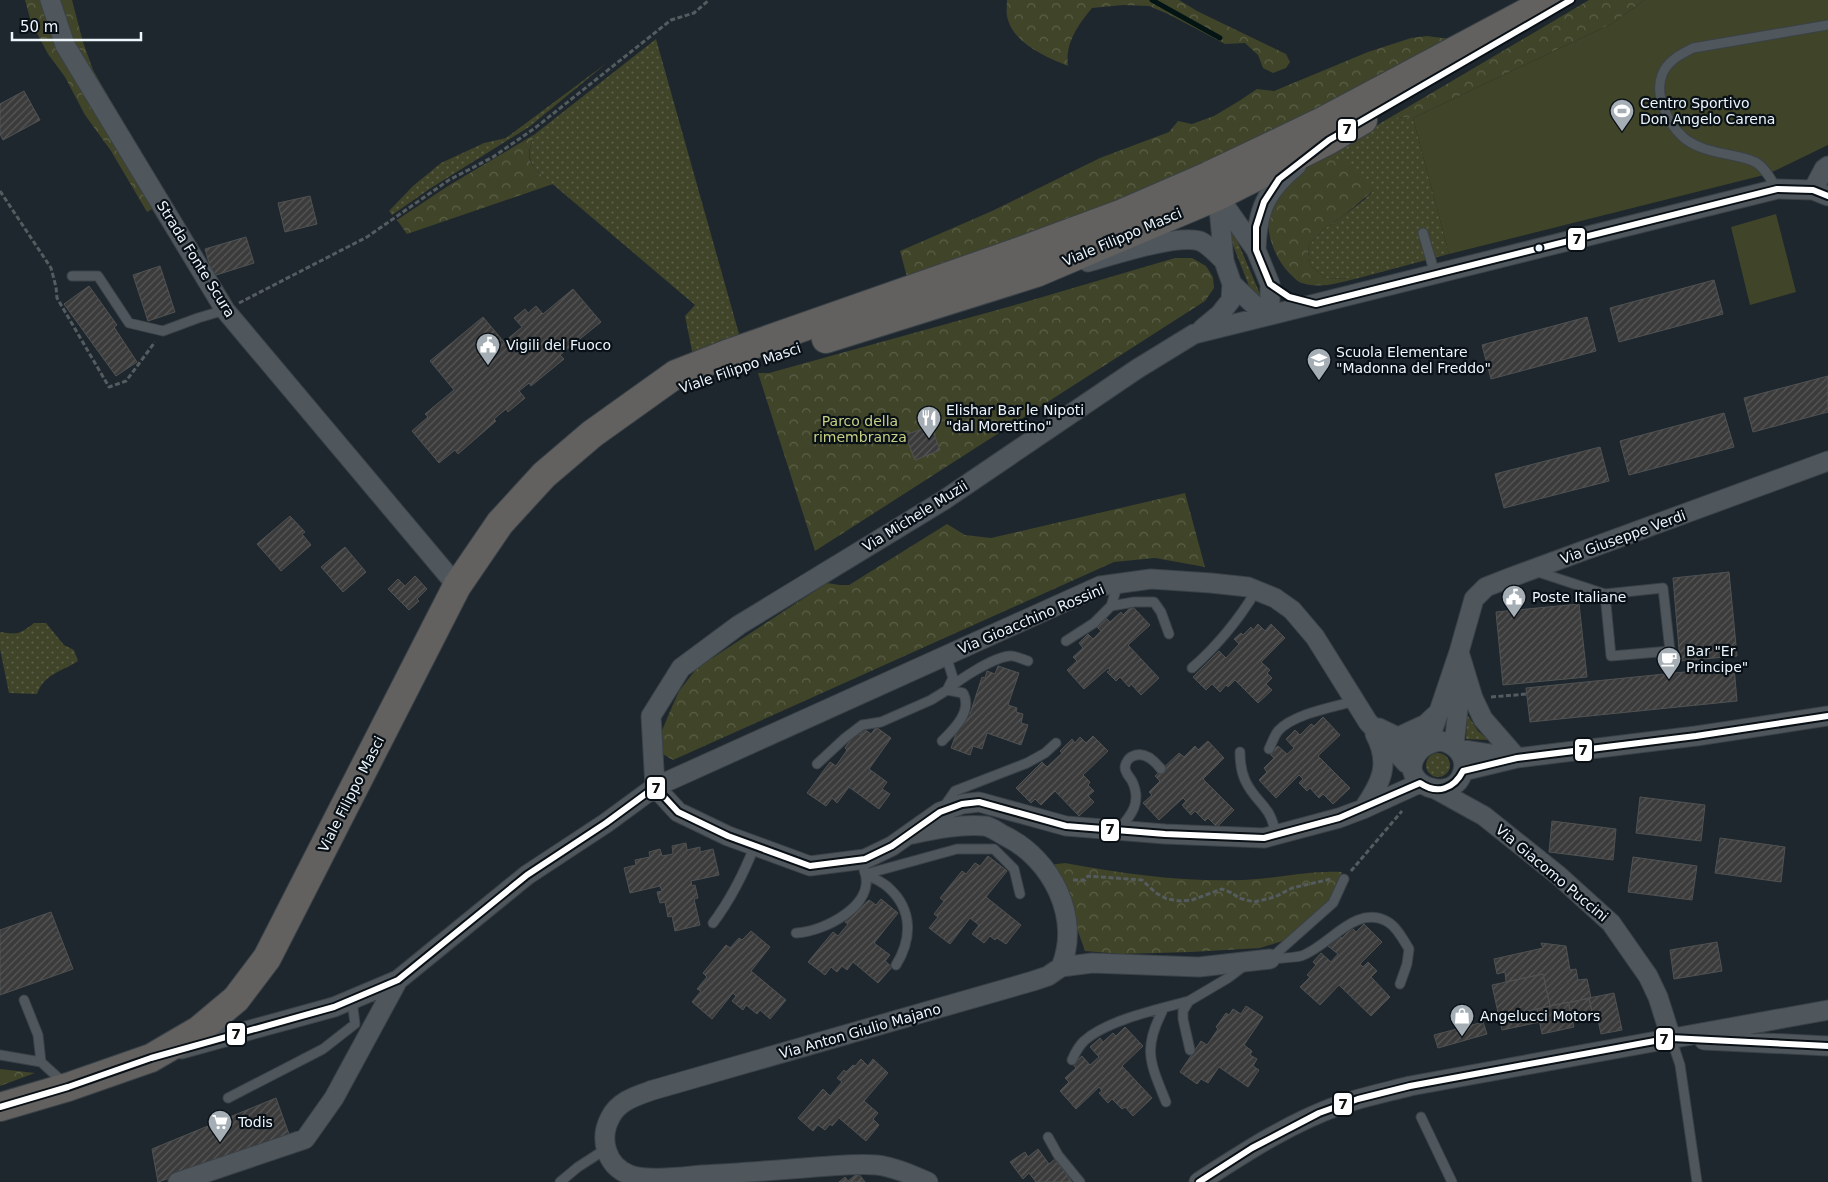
<svg xmlns="http://www.w3.org/2000/svg" width="1828" height="1182" viewBox="0 0 1828 1182" font-family="'DejaVu Sans',sans-serif">
  <defs>
    <pattern id="grass-dots" width="8" height="8" patternUnits="userSpaceOnUse" patternTransform="scale(1.25)"><rect width="8" height="8" fill="#404428"/><path d="M2 2h.1M6 6h.1" fill="none" stroke="#5c6048" stroke-width="1.8" stroke-linecap="round"/></pattern>
    <pattern id="forest-crowns" width="20" height="18" patternUnits="userSpaceOnUse" patternTransform="scale(1.25)"><rect width="20" height="18" fill="#404428"/><path d="M2 6a3 3 0 1 1 6 0M12 15a3 3 0 1 1 6 0" fill="none" stroke="#5c6048"/></pattern>
    <pattern id="building-hatch" width="6" height="6" patternUnits="userSpaceOnUse" patternTransform="scale(1.25)"><rect width="6" height="6" fill="#3b3b3c"/><path d="M-1 1l2-2M0 6l6-6M5 7l2-2" fill="none" stroke="#585859"/></pattern>
  </defs>
  <rect width="100%" height="100%" fill="#1e272e"/>
  <path fill="url(#grass-dots)" d="M656,39L739,334L693,356L685,316L695,305L536,170C526,157 529,147 535,134Z
    M608,62L529,127L431,188L392,215L389,211L413,186L441,163L484,143L506,138Z
    M1391,117L1413,118L1449,254L1355,279L1326,278L1312,267L1308,257L1309,245L1324,229L1343,216L1364,200L1374,190L1324,156Z
    M1229,227L1234,233L1260,294L1259,298L1253,296L1232,243Z
    M34,623H46L64,645L74,650L78,661C61,672 44,674 37,694L9,693L0,649V632C17,635 20,634 34,623Z
    M1467,714L1478,731L1489,740L1466,739Z
    M1426 765a12 12 0 1 1 24 0a12 12 0 1 1-24 0Z"/>
  <path fill="url(#forest-crowns)" d="M25,0H72L83,42L93,70L139,150L170,199L147,212L111,151L85,115L65,77L48,54L31,22Z
    M1007,0H1179L1197,11L1286,54L1290,62L1286,68L1273,73L1263,68L1258,55L1245,43L1225,44L1168,14L1149,6L1123,5L1092,8C1078,25 1065,43 1068,66C1046,57 1012,43 1007,16C1006,11 1007,5 1007,0Z
    M1589,0H1644L1613,23L1413,118L1391,117Z
    M1427,36L1450,39L1350,94L1230,151L1123,198L1005,245L907,277L900,251L992,211L1100,158L1169,132L1178,121L1192,124L1214,116L1239,101L1257,89L1274,91L1368,52L1411,38Z
    M535,134C522,162 532,167 553,184L407,234L397,220L448,186Z
    M1324,156C1352,162 1358,167 1374,190L1343,216L1324,229L1309,245L1308,257L1312,267L1326,278L1355,279C1337,283 1321,289 1302,283C1297,282 1294,277 1290,274C1271,255 1261,220 1273,195C1283,175 1306,166 1324,156Z
    M1175,258H1192L1206,266L1213,277L1214,288L1205,301L815,551L758,373H769L1015,305Z
    M1185,493L1205,567L1155,558L1114,562L673,760L661,753V733L668,716L679,691L697,668L827,583L840,585H849L947,524L965,535L991,538Z
    M1065,863C1123,874 1183,882 1243,880C1276,879 1309,870 1342,872L1330,902L1286,940L1260,948L1191,952L1120,954L1085,951L1065,895L1049,865Z
    M0,1069L35,1073L0,1086Z"/>
  <path fill="#404428" d="M1644,0H1828V145L1768,174L1449,254L1413,118L1613,23Z
    M1776,214L1796,292L1750,305L1731,227Z"/>
  <g fill="none" stroke-linecap="round" stroke-linejoin="round">
    <path stroke="#031415" stroke-width="5" d="M1152,0L1220,38"/>
  </g>
  <path fill="url(#building-hatch)" stroke="#505252" d="M24,91L40,120L3,140L0,134V104Z
    M310,196L317,224L285,232L278,203Z
    M246,237L254,263L213,276L205,249Z
    M160,266L175,312L148,321L133,275Z
    M1714,280L1723,314L1619,342L1610,308Z
    M89,286L117,325L114,327L137,362L116,376L64,304Z
    M573,289L601,322L560,355L564,359L531,386L529,383L519,391L525,398L508,412L506,409L494,419L496,421L458,454L455,450L439,463L412,431L428,417L425,414L454,390L430,361L483,317L504,342L522,327L514,318L525,309L528,313L536,306L543,314Z
    M1587,317L1596,351L1491,379L1482,345Z
    M1828,376V412L1753,432L1744,398Z
    M1724,413L1734,447L1629,475L1620,441Z
    M931,426L940,450L915,460L905,435Z
    M1600,447L1609,481L1504,508L1495,474Z
    M290,516L305,532L302,534L311,545L281,571L257,544Z
    M345,547L366,572L343,592L321,567Z
    M1729,572L1737,656L1680,661L1673,578Z
    M415,576L427,589L417,599L419,601L409,610L388,589L398,579L405,586Z
    M1579,604L1587,677L1503,685L1496,612Z
    M1132,606L1150,625L1128,645L1159,678L1141,695L1131,684L1129,687L1120,677L1116,681L1107,672L1110,670L1108,668L1084,689L1067,670L1077,661L1073,657L1083,648L1079,643L1088,634L1093,639L1101,631L1097,627L1106,618L1110,622L1121,612L1123,615Z
    M1258,624L1265,631L1271,624L1285,638L1261,662L1270,670L1267,673L1272,678L1266,684L1272,690L1258,703L1235,680L1228,687L1226,685L1220,692L1212,684L1206,690L1193,677L1219,651L1226,658L1239,644L1234,639L1241,633L1243,635L1251,627L1253,630Z
    M998,666L1019,673L1008,705L1017,708L1016,712L1023,714L1021,723L1028,725L1021,745L987,733L982,749L973,746L970,755L951,748L964,712L970,714L982,677L985,678L987,671L995,674Z
    M1734,667L1737,701L1530,722L1526,688Z
    M1323,717L1340,735L1318,756L1350,788L1333,804L1323,794L1319,798L1310,788L1307,791L1299,783L1303,779L1299,775L1276,798L1259,780L1267,772L1264,768L1274,758L1270,754L1278,746L1287,754L1294,748L1286,739L1295,730L1300,735L1311,724L1314,726Z
    M876,727L891,738L869,769L887,782L882,789L890,794L879,809L849,787L837,803L832,798L826,806L807,793L830,762L836,766L847,750L845,748L856,732L860,735L864,729L871,734Z
    M1093,736L1108,751L1083,775L1090,782L1088,785L1094,791L1088,796L1094,802L1079,816L1055,791L1041,805L1035,799L1031,803L1016,788L1042,762L1047,767L1062,753L1060,751L1072,739L1075,743L1080,737L1086,743Z
    M1208,741L1224,758L1203,779L1234,810L1217,827L1208,818L1205,821L1195,811L1191,815L1182,805L1186,801L1183,798L1159,820L1143,803L1152,795L1149,792L1160,781L1155,776L1179,753L1184,757L1195,746L1198,750Z
    M1640,797L1705,805L1701,841L1636,833Z
    M1552,821L1616,829L1613,860L1549,852Z
    M1720,838L1785,847L1781,882L1715,873Z
    M686,843L687,850L700,847V852L713,849L719,875L691,881L692,886L695,885L698,898L694,899L700,925L675,931L672,916L668,917L665,902L660,903L657,892L662,891L660,886L630,893L624,868L636,865L635,860L650,857L649,852L660,849L662,856L673,854L672,846Z
    M988,856L1007,871L986,897L1021,925L1006,944L997,938L995,940L990,936L984,943L972,934L979,925L970,918L950,944L929,928L938,917L934,914L944,901L940,898L962,871L966,874L975,863L980,866Z
    M1633,857L1697,866L1692,900L1628,892Z
    M881,899L898,913L874,943L890,955L885,961L892,967L878,983L853,962L847,970L842,966L837,972L831,967L825,975L808,962L833,932L838,936L848,924L845,922L854,911L856,912L869,900L876,905Z
    M51,912L73,969L0,995V930Z
    M1364,924L1382,942L1360,964L1363,967L1368,962L1377,971L1371,977L1390,997L1371,1016L1339,985L1320,1005L1300,987L1310,977L1307,975L1316,965L1313,962L1321,953L1331,962L1338,954L1328,946L1338,935L1342,938L1352,928L1356,932Z
    M751,931L770,947L751,971L786,1000L770,1019L760,1010L757,1014L746,1005L743,1010L732,1001L736,996L733,993L712,1019L692,1002L701,991L697,989L707,977L703,973L726,945L730,948L739,938L742,940Z
    M1717,942L1722,971L1674,979L1670,950Z
    M1541,943L1566,946L1570,970L1576,969L1578,980L1587,979L1591,998L1550,1006L1543,974L1506,982L1505,972L1497,974L1494,959L1543,948Z
    M1543,974L1550,1006L1499,1017L1492,985Z
    M1614,993L1622,1030L1601,1034L1597,1015L1593,1016L1589,998Z
    M1589,998L1593,1016L1572,1021L1569,1003Z
    M1568,1002L1574,1027L1542,1034L1537,1009Z
    M1246,1006L1263,1017L1244,1045L1252,1051L1250,1055L1257,1059L1253,1066L1259,1070L1248,1087L1219,1067L1208,1083L1201,1079L1197,1084L1180,1072L1201,1041L1207,1045L1218,1029L1216,1027L1226,1013L1229,1015L1233,1009L1241,1014Z
    M1537,1009L1540,1022L1502,1030L1499,1017Z
    M1483,1022L1487,1034L1438,1048L1434,1035Z
    M1125,1027L1143,1046L1122,1066L1152,1098L1133,1116L1125,1107L1122,1109L1112,1099L1108,1103L1099,1093L1102,1091L1099,1087L1076,1109L1060,1091L1069,1082L1065,1078L1076,1068L1073,1064L1082,1056L1090,1065L1099,1057L1090,1047L1100,1038L1103,1042L1113,1033L1116,1036Z
    M861,1059L868,1066L873,1059L888,1073L864,1101L878,1113L873,1119L879,1125L866,1141L839,1118L832,1126L830,1124L825,1130L818,1125L813,1131L798,1118L823,1089L830,1096L842,1082L837,1078L844,1070L846,1072L853,1065L855,1066Z
    M276,1098L290,1137L158,1182L152,1149Z
    M1038,1149L1049,1164L1055,1159L1072,1182H1036L1029,1173L1023,1179L1010,1162L1025,1152L1028,1157Z
    M858,1173L865,1182H839L845,1177L848,1181Z"/>
  <g fill="none" stroke-linecap="round" stroke-linejoin="round">
    <defs>
      <path id="service" d="M1777,189C1771,180 1765,167 1755,162C1742,155 1715,154 1700,147C1695,145 1687,141 1683,137C1668,124 1654,95 1662,75C1667,61 1681,54 1693,48L1828,25
        M1423,233L1435,274
        M72,276H98L129,323L163,331L198,318L225,310
        M1535,571L1605,594L1611,656L1670,651L1663,588L1605,594
        M1111,606L1134,602H1154L1161,612L1169,634
        M1066,641L1094,623L1111,606L1118,584
        M1192,668C1217,646 1239,619 1256,591
        M942,741C954,729 973,711 963,693L947,690C960,679 992,658 1009,656C1014,655 1022,659 1028,661
        M1269,749C1272,743 1274,736 1278,731C1293,714 1333,707 1355,701
        M1240,752C1240,762 1241,771 1245,780C1255,803 1273,806 1275,835
        M817,764L845,738L862,725L881,722L931,700L947,690L953,678L946,656
        M943,808L955,791L1027,763L1045,753L1056,743
        M1118,830C1132,815 1142,802 1132,781C1129,776 1125,773 1125,767C1126,762 1127,760 1131,757C1143,750 1154,760 1161,769
        M713,923C731,899 744,873 755,845
        M796,933C823,932 878,905 864,870
        M1270,959C1280,958 1292,958 1301,956C1329,947 1355,903 1388,922C1397,927 1404,941 1409,949L1407,964L1400,984
        M1270,959L1333,903L1344,879
        M896,965C912,939 913,910 889,888C883,882 873,878 866,874L957,849H994L1014,869L1020,894
        M24,1000L38,1035L41,1062
        M1164,1008C1142,1049 1150,1062 1166,1102
        M1671,1038L1680,1065L1697,1182
        M1190,1050L1183,1019V1011L1189,1001L1228,978L1244,966
        M0,1055L41,1062L64,1083
        M1072,1060C1075,1053 1079,1046 1084,1041C1107,1020 1159,1009 1189,1001
        M228,1098L323,1049L355,1024L352,1000
        M1421,1117L1452,1182
        M1048,1137L1058,1155L1080,1182
        M560,1182L578,1167L606,1149"/>
      <path id="minor" d="M50,0L65,45L225,310L457,586
        M1213,186L1218,196L1256,250L1270,284V300L1266,316
        M1813,190L1824,169L1828,166
        M1256,250C1257,210 1266,190 1297,165
        M1088,262C1113,255 1177,234 1200,241C1209,245 1217,254 1224,261
        M1232,284L1266,316
        M1202,329L1220,314L1231,300L1232,284L1224,261L1218,198
        M1459,652L1473,698L1483,719L1517,758
        M1379,728L1410,743L1423,747
        M1398,737L1426,724L1440,711
        M1440,741C1454,743 1467,755 1463,771C1455,806 1395,785 1417,754C1422,746 1430,743 1440,741Z
        M1428,744L1459,652L1474,599L1486,587L1509,578L1828,461
        M1454,746L1459,699V673
        M1457,749L1509,757
        M1463,771L1517,758L1696,736L1828,716
        M655,787L651,716L681,668L739,625L944,500L1137,369L1194,334L1777,189L1813,190L1828,196
        M655,787L678,812L728,836L810,866L865,859L892,846L940,812L962,804L979,802L1066,826L1165,834L1264,838L1339,818L1363,809L1420,783
        M1437,790L1484,816L1559,876L1611,923L1648,976L1658,997L1671,1038
        M1364,808C1381,783 1391,764 1375,734
        M913,834C936,829 961,824 985,826C992,827 999,833 1005,836C1052,859 1081,917 1061,967
        M1704,1040L1828,1046
        M181,1049L334,1007L398,980L527,875L606,823L655,787L1100,586L1151,579L1211,583L1248,587L1275,598L1292,610L1315,637L1368,722L1406,763L1412,766
        M178,1182L305,1139L334,1098L398,980
        M928,1182C912,1175 894,1167 877,1165C857,1163 836,1166 816,1167C778,1170 740,1173 702,1175C685,1177 644,1181 630,1175C606,1166 599,1139 610,1118C618,1101 636,1096 653,1090L1033,981L1048,976L1061,967L1092,963L1199,967L1270,959
        M1199,1182C1244,1153 1289,1123 1340,1105C1363,1097 1387,1092 1410,1086L1828,1010"/>
      <path id="primary" d="M826,339L1036,273L1218,196L1329,140L1363,120
        M0,1107L68,1087L151,1058L199,1030L236,999L267,958L457,586L500,523L544,475L592,434L676,374L727,354L1026,249L1118,215L1208,176L1319,123L1550,0"/>
    </defs>
    <use href="#service" stroke="#3a4248" stroke-width="11"/>
    <use href="#minor" stroke="#3a4248" stroke-width="21"/>
    <use href="#primary" stroke="#3a4248" stroke-width="30"/>
    <path stroke="#555c60" stroke-width="3" stroke-dasharray="5 2.5" stroke-linecap="butt" d="M0,191L51,268L56,287L57,298L109,387L126,381L155,342
      M239,303L367,237L449,180L493,157L535,128L671,20L694,13L709,0
      M1491,697L1527,694
      M1351,871L1402,811
      M1073,880H1085L1088,876L1142,880L1156,893L1167,899L1180,901L1192,900L1222,889L1232,893L1239,898L1254,902L1275,897L1292,888L1331,879"/>
    <use href="#service" stroke="#50575c" stroke-width="9"/>
    <use href="#minor" stroke="#50575c" stroke-width="19"/>
    <use href="#primary" stroke="#62615f" stroke-width="28"/>
    <defs>
      <path id="bus-1" d="M1571,0L1329,140L1279,179L1264,202L1256,227V250L1270,284L1289,297L1316,304L1777,189L1813,190L1828,196
        M0,1107L68,1087L151,1058L334,1007L398,980L527,875L606,823L655,787L678,812L728,836L810,866L865,859L892,846L940,812L962,804L979,802L1066,826L1165,834L1264,838L1339,818L1420,783C1437,795 1454,789 1463,771L1517,758L1696,736L1828,716
        M1199,1182L1252,1148L1319,1113L1358,1099L1410,1086L1671,1038L1828,1046"/>
    </defs>
    <use href="#bus-1" stroke="#091016" stroke-width="10"/>
    <use href="#bus-1" stroke="#fff" stroke-width="6"/>
  </g>
  <defs>
    <symbol id="stadium-pin" viewBox="-11 -11 22 30"><path d="M0 17L-7.5 6A9.5 9.5 0 1 1 7.5 6Z" fill="#a5aeb5" stroke="#091016"/><path d="M0-5a6.5 5 0 1 0 0 10a6.5 5 0 1 0 0-10ZM-3.5-1.8h7v3.6h-7Z" fill="#fff"/></symbol>
    <symbol id="civic-pin" viewBox="-11 -11 22 30"><path d="M0 17L-7.5 6A9.5 9.5 0 1 1 7.5 6Z" fill="#a5aeb5" stroke="#091016"/><path d="M-.6-6.5H3V-4.5H.6V-3L4-1V1h2V6H-6V1h2V-1L-.6-3ZM-1.2 2.5V6h2.4V2.5Z" fill="#fff"/></symbol>
    <symbol id="school-pin" viewBox="-11 -11 22 30"><path d="M0 17L-7.5 6A9.5 9.5 0 1 1 7.5 6Z" fill="#a5aeb5" stroke="#091016"/><path d="M0-5L7-2L0 1L-7-2ZM-4 1L0 2.5L4 1V4Q0 6-4 4Z" fill="#fff"/></symbol>
    <symbol id="restaurant-pin" viewBox="-11 -11 22 30"><path d="M0 17L-7.5 6A9.5 9.5 0 1 1 7.5 6Z" fill="#a5aeb5" stroke="#091016"/><path d="M-5-6h1v4h1v-4h1v4h1v-4h1v5L-1.5 .5V6h-2V.5L-5-1ZM5-6V6H3V1.5H1.5Q1.5-4 5-6Z" fill="#fff"/></symbol>
    <symbol id="cafe-pin" viewBox="-11 -11 22 30"><path d="M0 17L-7.5 6A9.5 9.5 0 1 1 7.5 6Z" fill="#a5aeb5" stroke="#091016"/><path d="M-5.5-4.5H6V0H3Q3 3.5 0 3.5H-2.5Q-5.5 3.5-5.5 0ZM3-3.2v2h1.7v-2ZM-6 4.5H4V6H-6Z" fill="#fff"/></symbol>
    <symbol id="shop-pin" viewBox="-11 -11 22 30"><path d="M0 17L-7.5 6A9.5 9.5 0 1 1 7.5 6Z" fill="#a5aeb5" stroke="#091016"/><path d="M-5-2.5h2.3a2.7 3.5 0 0 1 5.4 0H5L5.5 6h-11ZM-1.5-2.5h3a1.5 2.3 0 0 0-3 0Z" fill="#fff"/></symbol>
    <symbol id="supermarket-pin" viewBox="-11 -11 22 30"><path d="M0 17L-7.5 6A9.5 9.5 0 1 1 7.5 6Z" fill="#a5aeb5" stroke="#091016"/><path d="M-6-5.5h2.5l.6 2H6L4.5 2H-2.5L-4.4-4H-6ZM-1.5 3.2a1.3 1.3 0 1 0 .1 0ZM3 3.2a1.3 1.3 0 1 0 .1 0Z" fill="#fff"/></symbol>
  </defs>
  <g fill-rule="evenodd">
    <use href="#stadium-pin" x="1608" y="97" width="28" height="38"/>
    <use href="#civic-pin" x="474" y="331" width="28" height="38"/>
    <use href="#school-pin" x="1305" y="346" width="28" height="38"/>
    <use href="#restaurant-pin" x="915" y="404" width="28" height="38"/>
    <use href="#civic-pin" x="1500" y="583" width="28" height="38"/>
    <use href="#cafe-pin" x="1655" y="645" width="28" height="38"/>
    <use href="#shop-pin" x="1448" y="1002" width="28" height="38"/>
    <use href="#supermarket-pin" x="206" y="1108" width="28" height="38"/>
  </g>
  <circle fill="#edf6fd" stroke="#091016" stroke-width="2" cx="1539" cy="248" r="4.5"/>
  <g text-anchor="middle" stroke-width="4.5" stroke-linejoin="round" paint-order="stroke">
    <g font-size="14" fill="#edf6fd" stroke="#091016" text-anchor="start">
      <text x="1640" y="108">Centro Sportivo<tspan x="1640" dy="16">Don Angelo Carena</tspan></text>
      <text x="506" y="350">Vigili del Fuoco</text>
      <text x="1336" y="357">Scuola Elementare<tspan x="1336" dy="16">"Madonna del Freddo"</tspan></text>
      <text x="946" y="415">Elishar Bar le Nipoti<tspan x="946" dy="16">"dal Morettino"</tspan></text>
      <text x="1532" y="602">Poste Italiane</text>
      <text x="1686" y="656">Bar "Er<tspan x="1686" dy="16">Principe"</tspan></text>
      <text x="1480" y="1021">Angelucci Motors</text>
      <text x="238" y="1127">Todis</text>
    </g>
    <g font-size="14" fill="#edf6fd" stroke="#091016">
      <text transform="translate(1122 237) rotate(-23)" y="5">Viale Filippo Masci</text>
      <text transform="translate(196 259) rotate(58)" y="5">Strada Fonte Scura</text>
      <text transform="translate(740 368) rotate(-19)" y="5">Viale Filippo Masci</text>
      <text transform="translate(915 516) rotate(-32)" y="5">Via Michele Muzii</text>
      <text transform="translate(1623 537) rotate(-20)" y="5">Via Giuseppe Verdi</text>
      <text transform="translate(1031 619) rotate(-23)" y="5">Via Gioacchino Rossini</text>
      <text transform="translate(351 794) rotate(-63)" y="5">Viale Filippo Masci</text>
      <text transform="translate(1552 873) rotate(40)" y="5">Via Giacomo Puccini</text>
      <text transform="translate(860 1031) rotate(-16)" y="5">Via Anton Giulio Majano</text>
    </g>
    <g font-size="14" fill="#c7d084" stroke="#091016">
      <text x="860" y="426">Parco della<tspan x="860" dy="16">rimembranza</tspan></text>
    </g>
  </g>
  <g stroke="#091016" stroke-width="2">
    <rect x="1337" y="118" width="20" height="24" rx="5" fill="#fff"/>
    <rect x="1567" y="227" width="19" height="24" rx="5" fill="#fff"/>
    <rect x="1574" y="738" width="19" height="24" rx="5" fill="#fff"/>
    <rect x="646" y="776" width="20" height="24" rx="5" fill="#fff"/>
    <rect x="1100" y="818" width="20" height="24" rx="5" fill="#fff"/>
    <rect x="226" y="1022" width="20" height="24" rx="5" fill="#fff"/>
    <rect x="1655" y="1027" width="19" height="24" rx="5" fill="#fff"/>
    <rect x="1333" y="1092" width="20" height="24" rx="5" fill="#fff"/>
  </g>
  <g font-size="14" text-anchor="middle" font-weight="bold" fill="#111">
    <text x="1347" y="134">7</text>
    <text x="1577" y="244">7</text>
    <text x="1583" y="755">7</text>
    <text x="656" y="793">7</text>
    <text x="1110" y="834">7</text>
    <text x="236" y="1039">7</text>
    <text x="1664" y="1044">7</text>
    <text x="1343" y="1109">7</text>
  </g>
  <path d="M12 32v8h129v-8" fill="none" stroke="#edf6fd" stroke-width="2.5"/>
  <text x="20" y="32" font-size="15" fill="#edf6fd" stroke="#091016" stroke-width="4" paint-order="stroke">50 m</text>
</svg>
